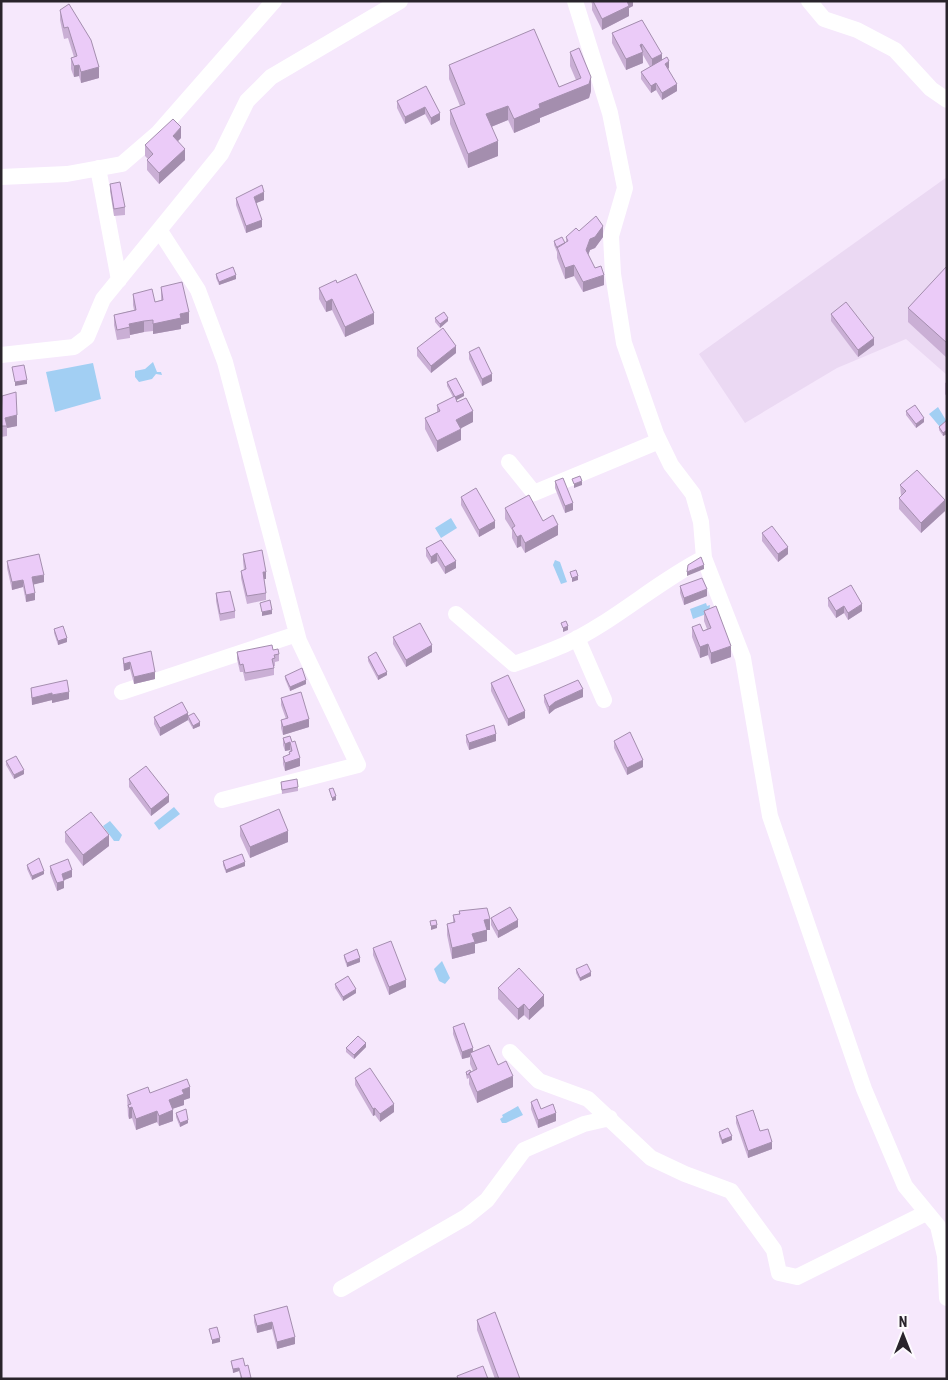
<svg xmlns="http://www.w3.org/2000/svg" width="948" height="1380" viewBox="0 0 948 1380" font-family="'Roboto Condensed',sans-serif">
  <rect width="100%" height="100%" fill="#f6e8fc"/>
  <path fill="#ebd9f3" d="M947,177V375L906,339L837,368L745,423L699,354Z"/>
  <path fill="#a2cff3" d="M153,362L157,372H161L162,375L156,374L152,379L139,382L135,377V371L145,369Z
    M93,363L101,399L55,412L46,372Z
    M938,407L947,422L940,427L929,414Z
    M451,518L457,528L441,538L435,528Z
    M555,560L560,562L567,582L561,584L553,565Z
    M706,603L707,606L710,605L709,613L693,619L690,609Z
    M174,807L180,814L159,830L154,823Z
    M110,821L122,835L119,841H114L103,826Z
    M442,961L450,978L445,984L439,981L434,969Z
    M518,1106L523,1115L506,1123H502L500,1119L503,1117L502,1115Z"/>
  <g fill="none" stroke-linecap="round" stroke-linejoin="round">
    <path stroke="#fff" stroke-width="16" d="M575,1L610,113L625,188L611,236L613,274L624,343L656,434L671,465L693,494L701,522L704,558L743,658L770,816L864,1089L905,1186L938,1226L945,1256L947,1298
      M809,1L824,19L857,30L895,50L931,89L947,100
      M98,168L119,280
      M1,177L67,174L122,164L158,133L274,1
      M160,231L198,290L225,362L299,641L358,765L222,800
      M1,355L74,347L87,337L103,299L221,154L247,101L271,77L400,1
      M509,462L534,493L659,441
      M456,614L514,664C531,658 548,652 564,645C614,622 655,583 704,558
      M577,638L604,700
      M122,692L297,634
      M510,1052L539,1081L588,1099L651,1158L685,1174L731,1191L774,1250L779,1273L797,1277L926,1213
      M341,1289L466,1217L487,1200L524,1150L584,1124L610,1118"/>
  </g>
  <path fill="#caafd5" d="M591,1H633V6L629,8V16L602,30L592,10V4Z
    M60,10L99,78L81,83L79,76L74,77L71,69V58L74,57L68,38L64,39L60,20Z
    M642,20L662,59L669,68L668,69L677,91L662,100L656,90L651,93L641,79V72L650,67L643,55V63L626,70L612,43V33Z
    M570,52L591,91L589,98L540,118V122L514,133L508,120L491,127L498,156L468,168L450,124V110L460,106L449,79V65L559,87L576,80L570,66Z
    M426,86L440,120L431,125L425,114L405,124L397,108V101Z
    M181,138L178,141L185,160L159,184L147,170V160L148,159L145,156V145Z
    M110,184L125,207V215L114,216L110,191Z
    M236,198L264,200L256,203L262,227L246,233L236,205Z
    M579,231L603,237L595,248L590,250L588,255L604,285L583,292L574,276L565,279L557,258V251V252L554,245V241L566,243V237Z
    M947,266V358L908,322V308Z
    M216,274L236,279L219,285L216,278Z
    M161,287L189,323L181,325V329L153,334V331L144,332L130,335V338L117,340L114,325V315L134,310L133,305V294L155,302L161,300Z
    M319,288L374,324L345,337L332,310L326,312L319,299Z
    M831,314L874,345L858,357L831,321Z
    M435,318L448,321L440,328L435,322Z
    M417,348L456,353L431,373L417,356Z
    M469,352L492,381L482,386L469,359Z
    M447,382L464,396L456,400L473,422L460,428L461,440L437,452L425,429V418L437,412V405L453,397L447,386Z
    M947,382V397L945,394V383Z
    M1,400L17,426L7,428V436L1,437Z
    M906,411L924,422L916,428L906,415Z
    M947,420V434L943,436L939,430V427Z
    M555,481L573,510L565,513L555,488Z
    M900,485L945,511L921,533L899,509V498L901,496Z
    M461,497L495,528L479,537L461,505Z
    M505,508L543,521L558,535L525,553L521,546L517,548L512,538V530L505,519Z
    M762,533L788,554L778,562L762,541Z
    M441,540L456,568L445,574L437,561L431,564L426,556V548Z
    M243,554L266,579H264L266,593V600L247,604L241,578V571L244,570L243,561Z
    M7,561L44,582L33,584L35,600L26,602L23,587L12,590L7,568Z
    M680,586L707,596L684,605L680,593Z
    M216,593L235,611V618L220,621L216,601Z
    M828,598L862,611L848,620L844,613L836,618L828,606Z
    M704,611L731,657L711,664L708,655L700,658L692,637V627L703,631L707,629L704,621Z
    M54,629L67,642L58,645L54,633Z
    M393,637L432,652L406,667L393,644Z
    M273,650L279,654V661L275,662V666H274V675L245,681L243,672H240L237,659V652Z
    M368,657L387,675L378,680L368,661Z
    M123,658L155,679L134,684L130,669L124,671L123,665Z
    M285,676L306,684L290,691L285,679Z
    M491,683L525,718L508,726L491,691Z
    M31,688L69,699L52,703V700L32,705L31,695Z
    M544,695L583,697L555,709L549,714L544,702Z
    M281,698L309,727L283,735L281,728V720L286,719L281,705Z
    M188,716L200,726L193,729L188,720L160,736L154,724V717Z
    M466,735L496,741L469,750L466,742Z
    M290,736L300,766L285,771L283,764V757L289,755V752H290V750L285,751L283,745V738Z
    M614,741L643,767L627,775L614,748Z
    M6,761L24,774L14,779L6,765Z
    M129,779L169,802L151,816L129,787Z
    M281,782L298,787V791L282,794Z
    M240,826L288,842L250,858L240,836Z
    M65,832L109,846L83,866L65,842Z
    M223,861L245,866L226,873L223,865Z
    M27,865L44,874L32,880L27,869Z
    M50,866L72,877L64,880V888L57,891L50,873Z
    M459,911L490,930H487V941L475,944V953L452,959L447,935V924L453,922V915L459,914Z
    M491,918L518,927L498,938L491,925Z
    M373,948L406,987L389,995L373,955Z
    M344,955L360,962L347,967L344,958Z
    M576,969L591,976L580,981L576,973Z
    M335,984L356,993L343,1001L335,988Z
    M498,988L544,1006L529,1020L524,1015L518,1020L498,999Z
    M453,1027L473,1052L498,1065L513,1087L477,1103L469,1084V1078L467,1079L466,1075V1072H471L473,1071L470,1064V1057L462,1059L453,1034Z
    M366,1047L354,1059L346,1052V1048Z
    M355,1078L394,1112L380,1122L375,1115L373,1116L355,1085Z
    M150,1093L190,1098L184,1100V1105L172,1109L173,1121L159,1126L157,1122L136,1130L132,1118L129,1119L128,1116L127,1095Z
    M531,1102L541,1109L556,1121L538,1128L531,1109Z
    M176,1113L188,1123L180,1127L176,1117Z
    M736,1116L760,1131L772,1149L748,1158L736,1123Z
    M719,1132L732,1140L722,1144L719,1136Z
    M287,1306L295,1344L277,1349L272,1329L257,1333L254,1322V1315Z
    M477,1320L520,1379H495L477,1330Z
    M231,1361L245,1366L251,1379H241L239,1371L233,1373Z"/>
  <path fill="#a48eae" d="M626,1H633V6L629,8V16L602,30V19Z
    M642,44L643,63L626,70V59L640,45Z
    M662,54V64L652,70V59Z
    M669,61V68L665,71V64Z
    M79,65V76L74,77V66Z
    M99,67V78L81,83V72Z
    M591,77V91L589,98L540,118V122L514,133V119L539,104Z
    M656,83V90L651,93V86Z
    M677,84V91L662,100V93Z
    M508,106V120L486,129V114Z
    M425,107V114L405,124V117Z
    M440,113V120L431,125V118Z
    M181,127V138L173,146V136Z
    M498,141V156L468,168V154Z
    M185,149V160L159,184V173Z
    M264,192V200L254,204V197Z
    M262,220V227L246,233V226Z
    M603,226V237L595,248L590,250L586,261V250L590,239Z
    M574,265V276L565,279V268Z
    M236,275V279L219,285V282Z
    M604,275V285L583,292V282Z
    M332,299V310L326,312V302Z
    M189,312V323L181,325V329L153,334V324L180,314Z
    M374,313V324L345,337V327Z
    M448,318V321L440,328V324Z
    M144,321V332L130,335L129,324Z
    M874,338V345L858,357V350Z
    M456,346V353L431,373V366Z
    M492,374V381L482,386V379Z
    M27,380V384L15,386V382Z
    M464,393V396L455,401V397Z
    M473,411V422L456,431V420Z
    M17,415V426L7,428L5,418Z
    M924,418V422L916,428V424Z
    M461,429V440L437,452V441Z
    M947,430V434L943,436V433Z
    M582,481V485L574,488V484Z
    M945,500V511L921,533V523Z
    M573,503V510L565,513V506Z
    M495,521V528L479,537V530Z
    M558,525V535L525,553V543Z
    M521,535V546L517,548V537Z
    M788,547V554L778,562V554Z
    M437,553V561L431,564V557Z
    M456,561V568L445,574V567Z
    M704,565V569L687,576V572Z
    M263,572H266V579H263Z
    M44,575V582L32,585V577Z
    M578,576V580L572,582V578Z
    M23,580V587L12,590V582Z
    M707,589V596L684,605V598Z
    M35,593V600L26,602V595Z
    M862,604V611L848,620V613Z
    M844,606V613L836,618V611Z
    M272,610V614L262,616V612Z
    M568,626V630L563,632V628Z
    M67,638V642L58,645V641Z
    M708,644V655L700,658V647Z
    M432,645V652L406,667V660Z
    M731,646V657L711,664V653Z
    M130,662V669L124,671V664Z
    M155,672V679L134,684V677Z
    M387,672V675L378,680V676Z
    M306,680V684L290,691V687Z
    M583,689V697L555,709L549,714V707L555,702Z
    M69,692V699L52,703V695Z
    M52,693V700L32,705V698Z
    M525,711V718L508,726V719Z
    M188,713V720L160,736V728Z
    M309,719V727L283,735V727Z
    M200,722V726L193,729V726Z
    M496,734V741L469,750V743Z
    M290,742V750L285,751V744Z
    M300,758V766L285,771V763Z
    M643,760V767L627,775V768Z
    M24,770V774L14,779V775Z
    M169,795V802L151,816V809Z
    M336,796V800L332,801V798Z
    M288,831V842L250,858V847Z
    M109,835V846L83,866V855Z
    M245,862V866L226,873V870Z
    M72,870V877L62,881V874Z
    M44,871V874L32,880V876Z
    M64,881V888L57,891V883Z
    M490,919V930H487V941L475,944V953L452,959V948L472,934L484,920Z
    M518,920V927L498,938V931Z
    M437,925V928L431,930V926Z
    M360,958V962L347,967V963Z
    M591,972V976L580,981V978Z
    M406,980V987L389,995V987Z
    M356,989V993L343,1001V997Z
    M544,995V1006L529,1020V1010Z
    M524,1004V1015L518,1020V1009Z
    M366,1043V1047L354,1059V1055Z
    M473,1048V1055L470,1053V1057L462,1059V1052Z
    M513,1076V1087L477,1103V1092Z
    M190,1087V1098L184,1100V1105L169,1110V1100L182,1090Z
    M394,1104V1112L380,1122V1114Z
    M132,1107V1118L129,1119V1108Z
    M375,1108V1115L373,1116V1109Z
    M173,1110V1121L159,1126V1116Z
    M157,1111V1122L136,1130V1119Z
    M556,1113V1121L538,1128V1120Z
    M188,1120V1123L180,1127V1123Z
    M732,1136V1140L722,1144V1140Z
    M772,1142V1149L748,1158V1151Z
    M272,1322V1329L257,1333V1326Z
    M295,1337V1344L277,1349V1342Z
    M220,1338V1342L212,1344V1340Z
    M239,1368V1371L233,1373V1369Z"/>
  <path fill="#ebcbf8" stroke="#a48eae" d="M593,1H627L629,6L602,19Z
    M69,4L91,40L99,67L81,72L79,65L74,66L71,58L77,56L68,27L64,28L60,10Z
    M642,20L662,54L652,59L642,44L640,45L643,52L626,59L612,33Z
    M534,29L559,87L581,78L570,52L579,48L591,77L589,84L539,104L540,108L514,119L508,106L486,114L498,141L468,154L450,110L465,104L449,65Z
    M667,57L669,61L665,64L677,84L662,93L656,83L651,86L641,72Z
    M426,86L440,113L431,118L425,107L405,117L397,101Z
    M173,119L181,127L173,136L185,149L159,173L147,160L153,154L145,145Z
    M120,182L125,207L114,209L110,184Z
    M262,185L264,192L254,197L262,220L246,226L236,198Z
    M596,216L603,226L595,237L590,239L586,250L595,268L601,266L604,275L583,282L574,265L565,268L557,247L568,241L566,237L576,228L579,231Z
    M562,237L565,243L557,248L554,241Z
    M947,266V343L908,308Z
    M233,267L236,275L219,282L216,274Z
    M356,274L374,313L345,327L332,299L326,302L319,288L336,280L337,283Z
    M182,282L189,312L180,314L181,318L153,324V320L144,321L129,324L130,327L117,330L114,315L136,310L133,294L152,289L155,302L163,300L161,287Z
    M846,302L874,338L858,350L831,314Z
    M444,312L448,318L440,324L435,318Z
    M443,328L456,346L431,366L417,348Z
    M479,347L492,374L482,379L469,352Z
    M24,365L27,380L15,382L12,367Z
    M456,378L464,393L455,397L447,382Z
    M16,392L17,415L5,418L7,426H1L2,396Z
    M455,396L457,402L466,398L473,411L456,420L461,429L437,441L425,418L440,411L437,405Z
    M915,405L924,418L916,424L906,411Z
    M947,420V430L943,433L939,427Z
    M917,470L945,500L921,523L899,498L906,491L900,485Z
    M580,476L582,481L574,484L572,479Z
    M563,478L573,503L565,506L555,481Z
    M476,488L495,521L479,530L461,497Z
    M529,495L543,521L553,515L558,525L525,543L521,535L517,537L512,528L515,526L505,508Z
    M772,526L788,547L778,554L762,533Z
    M441,540L456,561L445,567L437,553L431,557L426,548Z
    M262,550L266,572H263L266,593L247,596L241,571L246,569L243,554Z
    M39,554L44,575L32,577L35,593L26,595L23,580L12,582L7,561Z
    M701,557L704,565L687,572L688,565Z
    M576,570L578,576L572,578L570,572Z
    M702,578L707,589L684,598L680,586Z
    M851,585L862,604L848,613L844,606L836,611L828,598Z
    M230,591L235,611L220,614L216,593Z
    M270,600L272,610L262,612L260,603Z
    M716,606L731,646L711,653L708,644L700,647L692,627L700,624L703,631L711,628L704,611Z
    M566,621L568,626L563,628L561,623Z
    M420,623L432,645L406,660L393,637Z
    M63,626L67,638L58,641L54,629Z
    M272,645L273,650L278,649L279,654L274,655L275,658L272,659L274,668L245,673L243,664L240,665L237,652Z
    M151,651L155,672L134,677L130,662L124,664L123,658Z
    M376,652L387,672L378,676L368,657Z
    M302,668L306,680L290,687L285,676Z
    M508,675L525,711L508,719L491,683Z
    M67,680L69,692L52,695V693L32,698L31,688Z
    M578,680L583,689L555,702L549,707L544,695Z
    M301,692L309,719L283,727L281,720L288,718L281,698Z
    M182,702L188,713L160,728L154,717Z
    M194,713L200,722L193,726L188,716Z
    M494,725L496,734L469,743L466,735Z
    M630,732L643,760L627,768L614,741Z
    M290,736L292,742L295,741L300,758L285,763L283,757L290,754L289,752L292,751L290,742L285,744L283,738Z
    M16,756L24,770L14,775L6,761Z
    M146,766L169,795L151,809L129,779Z
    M297,779L298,787L282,790L281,782Z
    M333,788L336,796L332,798L329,789Z
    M279,809L288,831L250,847L240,826Z
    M91,812L109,835L83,855L65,832Z
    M242,854L245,862L226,870L223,861Z
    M39,858L44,871L32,876L27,865Z
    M68,859L72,870L62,874L64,881L57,883L50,866Z
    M510,907L518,920L498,931L491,918Z
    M487,908L490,919L484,920L487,930L472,934L475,942L452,948L447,924L455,922L453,915L460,914L459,911Z
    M436,920L437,925L431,926L430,921Z
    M391,941L406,980L389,987L373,948Z
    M357,949L360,958L347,963L344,955Z
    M587,964L591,972L580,978L576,969Z
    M519,968L544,995L529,1010L524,1004L518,1009L498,988Z
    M348,976L356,989L343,997L335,984Z
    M464,1023L473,1048L462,1052L453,1027Z
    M358,1036L366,1043L354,1055L346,1048Z
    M489,1045L498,1065L506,1061L513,1076L477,1092L469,1073L477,1069L470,1053Z
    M370,1068L394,1104L380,1114L375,1108L373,1109L355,1078Z
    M470,1070L471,1072L469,1073V1074L467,1075L466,1072Z
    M187,1079L190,1087L182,1090L184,1094L169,1100L173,1110L159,1116L157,1111L136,1119L132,1107L129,1108L128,1105L131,1104L127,1095L148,1087L150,1093Z
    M537,1099L541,1109L553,1104L556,1113L538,1120L531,1102Z
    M186,1109L188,1120L180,1123L176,1113Z
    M753,1110L760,1131L768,1129L772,1142L748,1151L736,1116Z
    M728,1128L732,1136L722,1140L719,1132Z
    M287,1306L295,1337L277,1342L272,1322L257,1326L254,1315Z
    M495,1312L520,1379H499L477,1320Z
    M217,1327L220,1338L212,1340L209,1329Z
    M243,1358L245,1366L248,1365L251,1378L242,1379L239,1368L233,1369L231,1361Z
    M483,1366L488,1379H458L457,1376Z"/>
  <rect width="948" height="1380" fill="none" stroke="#29242b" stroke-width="5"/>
  <g transform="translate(903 1335)" stroke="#fdfafe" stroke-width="4" paint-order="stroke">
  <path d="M0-4L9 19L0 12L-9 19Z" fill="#29242b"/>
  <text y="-8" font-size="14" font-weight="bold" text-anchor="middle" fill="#29242b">N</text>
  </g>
</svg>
